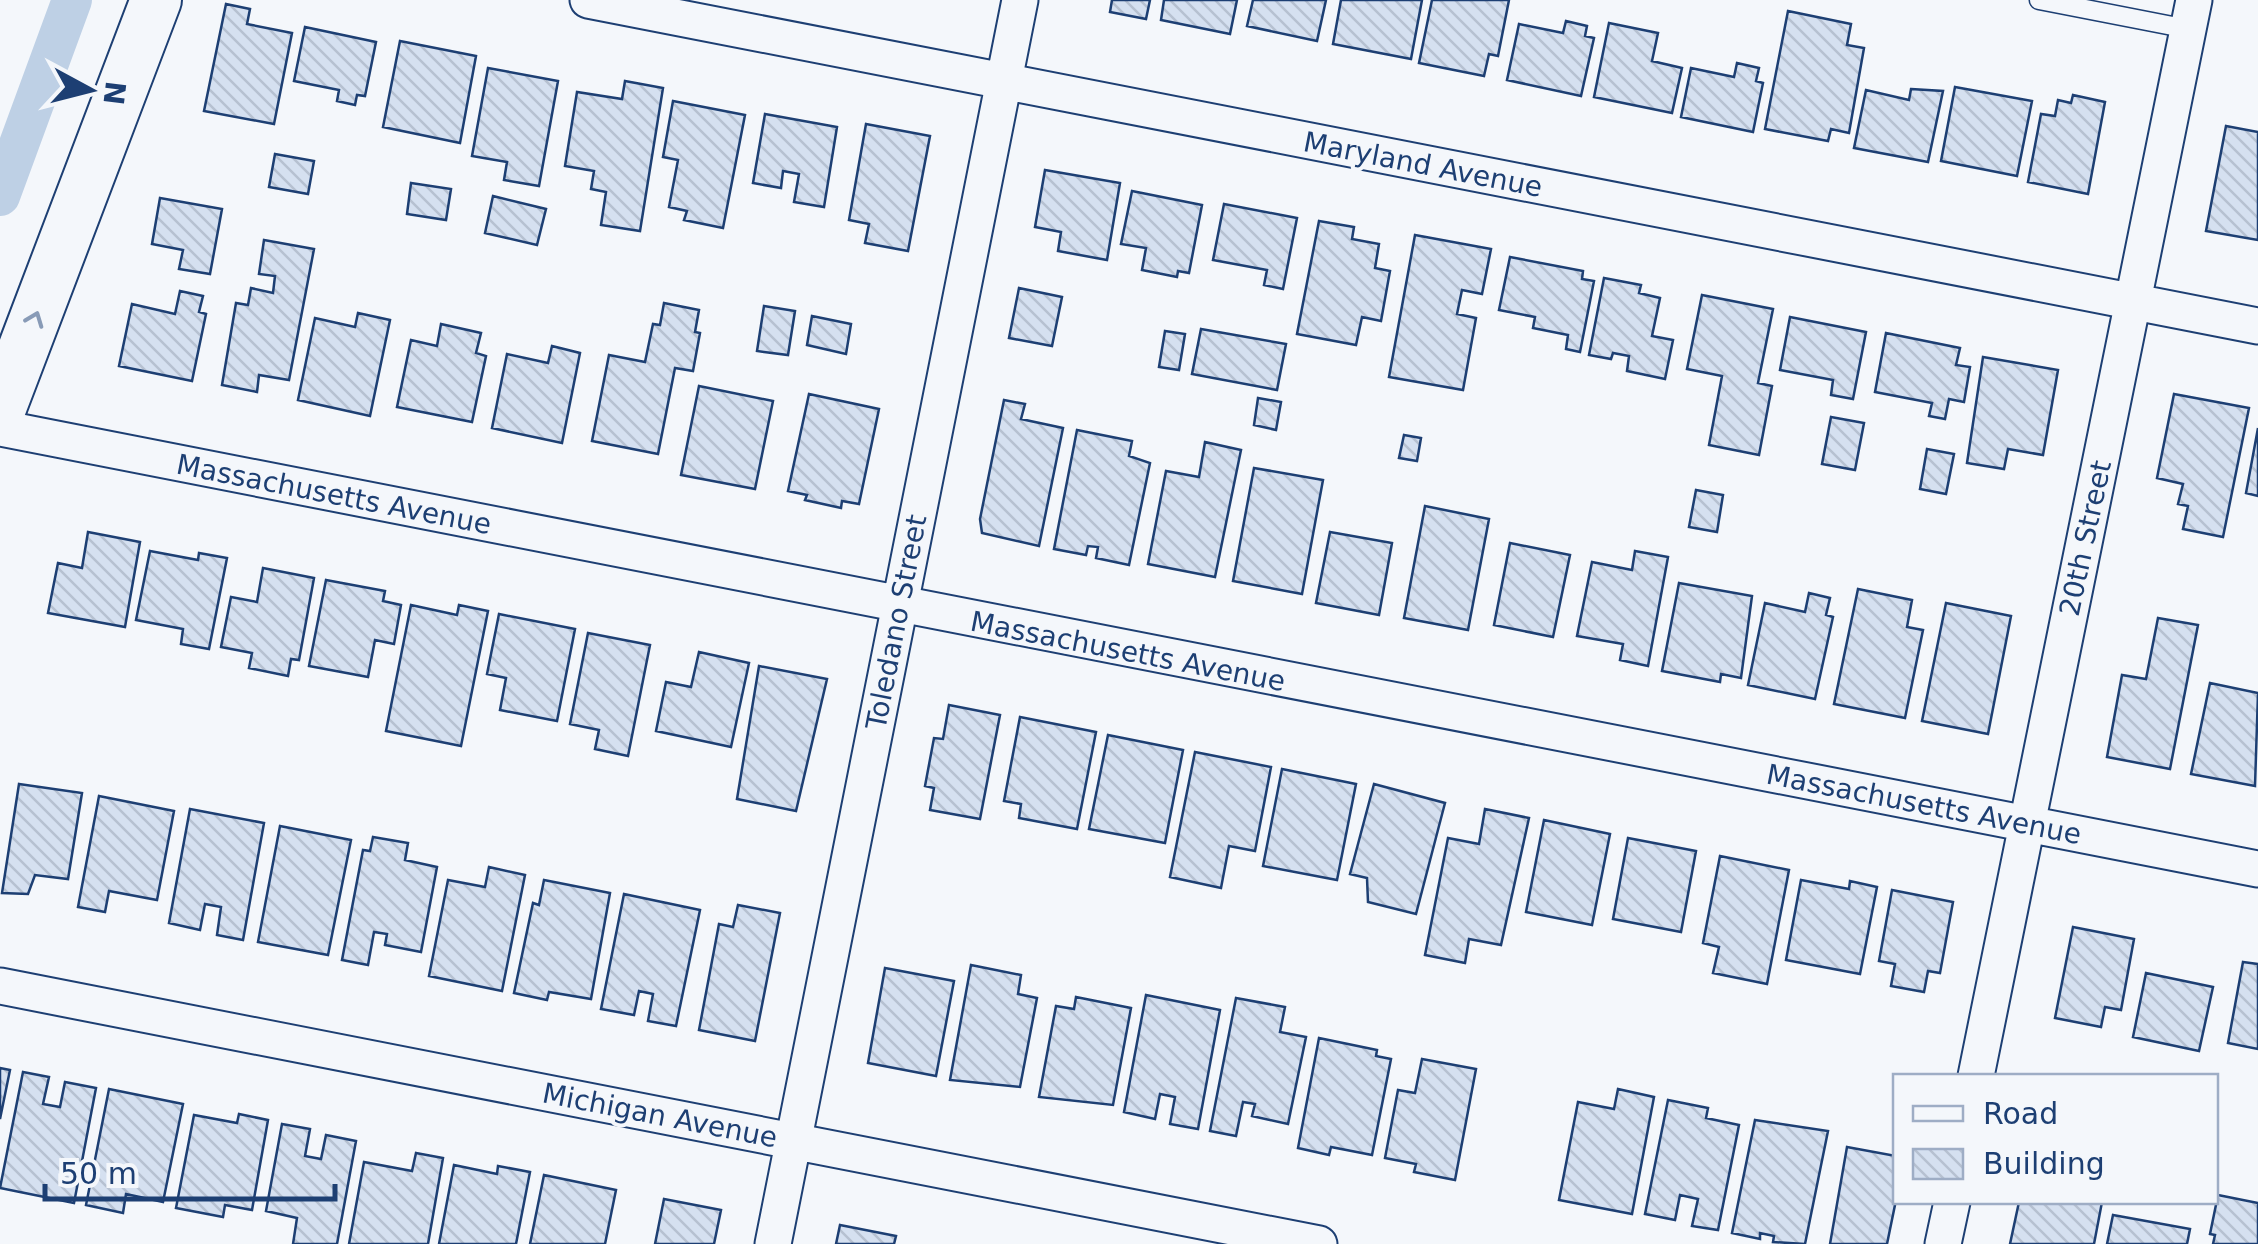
<svg xmlns="http://www.w3.org/2000/svg" width="2258" height="1244" viewBox="0 0 2258 1244" font-family="'DejaVu Sans',sans-serif">
  <defs>
    <pattern id="building-back-hatch" width="6" height="6" patternUnits="userSpaceOnUse" patternTransform="scale(2.5)"><rect width="6" height="6" fill="#d5e0f0"/><path d="M-1 5l2 2M0 0l6 6M5-1l2 2" fill="none" stroke="#b6c1d1"/></pattern>
  </defs>
  <rect width="100%" height="100%" fill="#f4f7fb"/>
  <g fill="none" stroke-linecap="round" stroke-linejoin="round">
    <path stroke="#bed0e5" stroke-width="40" d="M0,196L72,0"/>
  </g>
  <path fill="url(#building-back-hatch)" stroke="#1d3f73" stroke-width="2.5" d="M1112,0H1150L1146,19L1110,12Z
    M1164,0H1237L1230,34L1161,20Z
    M1253,0H1326L1317,41L1247,26Z
    M1341,0H1422L1411,59L1333,44Z
    M1432,0H1509L1498,56L1489,54L1484,76L1419,63Z
    M226,4L250,9L247,24L292,33L274,124L204,111Z
    M1788,11L1851,24L1847,45L1864,48L1849,133L1831,129L1828,141L1765,129Z
    M1566,21L1587,26L1585,36L1594,38L1581,96L1507,80L1519,24L1563,33Z
    M1609,23L1658,33L1652,61L1682,68L1672,113L1594,97Z
    M305,27L376,42L365,96L357,95L355,105L337,101L339,90L294,81Z
    M400,41L476,56L460,143L383,127Z
    M1737,63L1759,68L1756,81L1763,83L1753,132L1681,117L1691,68L1734,77Z
    M488,68L558,81L539,186L504,180L507,162L472,156Z
    M625,81L663,88L640,231L601,225L606,192L591,189L594,171L565,166L577,92L622,99Z
    M1955,87L2032,101L2017,176L1941,161Z
    M1911,89L1943,91L1928,162L1854,148L1866,90L1909,100Z
    M2073,95L2105,102L2088,194L2028,182L2041,114L2055,116L2058,100L2071,103Z
    M673,101L745,115L723,228L684,220L687,211L669,207L678,160L663,157Z
    M765,114L837,127L824,207L794,202L799,174L783,171L781,188L753,183Z
    M866,124L930,136L908,251L865,243L869,224L849,220Z
    M2226,126L2258,132V240L2206,231Z
    M275,154L314,161L308,194L269,187Z
    M1045,170L1120,183L1107,260L1058,251L1061,232L1035,227Z
    M411,183L451,189L446,220L407,214Z
    M1132,191L1202,205L1189,273L1178,271L1177,277L1142,270L1146,248L1121,244Z
    M493,196L546,209L537,245L485,233Z
    M160,198L222,209L210,274L179,269L183,250L152,244Z
    M1224,204L1297,218L1283,289L1264,285L1267,270L1213,260Z
    M1319,221L1354,227L1352,239L1379,244L1375,268L1390,271L1381,321L1362,317L1356,345L1297,334Z
    M1415,235L1491,249L1482,294L1462,290L1457,314L1476,318L1463,390L1389,377Z
    M264,240L314,249L289,380L259,375L257,392L222,385L236,303L248,305L251,288L273,293L275,276L259,274Z
    M1510,257L1583,271L1582,279L1594,281L1580,352L1566,349L1568,335L1533,328L1535,317L1499,310Z
    M1604,278L1641,285L1639,293L1660,298L1652,336L1673,340L1665,379L1627,371L1629,356L1613,353L1611,359L1589,355Z
    M1019,288L1062,297L1052,346L1009,338Z
    M180,291L203,296L199,312L206,314L192,381L119,366L132,304L175,314Z
    M1702,295L1773,309L1758,383L1772,386L1759,455L1709,445L1722,376L1687,369Z
    M664,303L699,310L695,332L700,333L693,371L675,368L658,454L592,441L609,355L645,362L653,324L660,325Z
    M764,306L795,311L788,355L757,351Z
    M358,313L390,320L370,416L298,400L315,318L355,327Z
    M812,316L851,324L846,354L807,345Z
    M1790,317L1866,332L1853,399L1831,395L1833,380L1780,370Z
    M441,324L481,333L476,353L486,356L472,422L397,407L411,340L437,346Z
    M1201,329L1286,344L1277,390L1192,374Z
    M1165,331L1185,334L1179,370L1159,367Z
    M1886,333L1960,348L1956,365L1970,367L1964,402L1949,399L1945,419L1929,416L1932,403L1875,392Z
    M552,346L580,353L562,443L492,428L507,354L548,363Z
    M1983,357L2058,370L2043,455L2008,449L2004,469L1967,463Z
    M699,386L773,401L755,489L681,475Z
    M809,394L879,409L859,504L842,501L841,508L805,500L807,495L788,491Z
    M2174,394L2249,408L2223,537L2183,529L2188,506L2178,504L2183,484L2157,478Z
    M1258,398L1281,402L1276,430L1254,425Z
    M1004,400L1025,404L1021,419L1063,428L1039,546L982,533L980,519Z
    M1831,417L1864,423L1855,470L1822,464Z
    M2258,428V496L2246,493Z
    M1077,430L1132,441L1129,456L1150,463L1129,565L1096,558L1098,547L1088,546L1086,555L1054,549Z
    M1404,435L1421,438L1417,461L1399,458Z
    M1205,442L1241,450L1215,577L1148,564L1166,471L1199,477Z
    M1927,449L1954,454L1946,494L1920,489Z
    M1254,468L1323,480L1302,594L1233,581Z
    M1696,490L1723,495L1717,532L1689,527Z
    M1425,506L1489,519L1468,630L1404,618Z
    M88,532L140,542L125,627L48,613L58,563L82,568Z
    M1330,532L1392,543L1379,615L1316,603Z
    M1510,543L1570,555L1553,637L1494,625Z
    M150,551L198,560L199,553L227,558L209,649L181,644L183,629L136,620Z
    M1635,551L1668,557L1648,666L1620,660L1623,644L1577,636L1592,562L1632,570Z
    M263,568L314,578L299,660L291,659L288,676L249,668L252,653L221,647L231,597L257,602Z
    M326,580L385,591L383,601L401,605L394,644L375,640L368,677L309,666Z
    M1679,583L1752,596L1741,678L1721,674L1720,682L1662,671Z
    M1858,589L1912,600L1907,627L1923,630L1905,718L1834,704Z
    M1809,593L1830,598L1826,615L1833,617L1815,699L1748,685L1765,603L1805,612Z
    M1946,603L2011,616L1988,734L1922,721Z
    M411,605L457,615L459,605L488,611L461,746L386,731Z
    M499,614L575,629L557,721L500,710L506,678L487,674Z
    M2158,618L2198,625L2170,769L2107,757L2122,675L2146,679Z
    M588,633L650,645L628,756L595,749L599,730L570,724Z
    M699,652L749,663L731,747L656,731L666,682L691,687Z
    M759,666L827,679L796,811L737,799Z
    M2210,683L2258,693L2255,786L2191,774Z
    M949,705L1000,715L980,819L930,810L934,788L925,786L934,738L943,739Z
    M1020,717L1096,732L1077,829L1019,818L1021,804L1004,801Z
    M1108,735L1183,750L1165,843L1089,829Z
    M1195,752L1271,767L1255,851L1229,846L1221,888L1170,877Z
    M1282,769L1356,784L1337,880L1263,866Z
    M19,784L82,793L68,879L35,875L28,894L2,893Z
    M1374,784L1445,803L1416,914L1368,902L1367,878L1350,874Z
    M99,796L174,811L157,900L109,891L105,912L78,907Z
    M190,809L264,823L243,940L217,935L221,907L205,904L200,930L169,923Z
    M1485,809L1529,818L1501,945L1469,939L1465,963L1425,955L1448,838L1479,844Z
    M1544,820L1610,834L1592,925L1526,912Z
    M280,826L351,840L328,955L258,942Z
    M373,837L408,843L405,860L437,867L421,952L385,945L387,934L374,932L368,965L342,960L363,850L370,851Z
    M1628,838L1696,851L1681,932L1613,919Z
    M1720,856L1789,870L1767,984L1713,973L1719,947L1703,943Z
    M489,867L525,875L502,991L429,976L448,880L485,887Z
    M544,880L610,893L591,999L549,992L547,1000L514,993L533,903L539,905Z
    M1801,880L1849,889L1850,881L1877,887L1860,974L1786,960Z
    M1892,890L1953,902L1940,973L1928,971L1924,992L1891,986L1895,964L1879,961Z
    M624,894L700,910L676,1026L648,1021L653,994L639,991L634,1015L601,1009Z
    M738,905L780,913L755,1041L699,1030L719,924L733,927Z
    M2073,927L2134,939L2121,1010L2105,1007L2101,1027L2055,1018Z
    M2243,962L2258,964V1049L2228,1043Z
    M971,965L1021,975L1018,994L1037,998L1020,1087L950,1080Z
    M885,968L954,981L936,1076L868,1063Z
    M2146,973L2213,987L2199,1051L2133,1037Z
    M1146,995L1220,1010L1198,1129L1170,1124L1175,1097L1160,1094L1155,1119L1124,1112Z
    M1076,997L1131,1008L1113,1105L1039,1097L1056,1006L1074,1009Z
    M1236,998L1285,1007L1280,1032L1306,1037L1288,1124L1252,1116L1255,1104L1243,1102L1236,1136L1210,1131Z
    M1319,1038L1377,1050L1376,1056L1391,1059L1372,1155L1331,1147L1329,1155L1298,1148Z
    M1422,1059L1476,1069L1455,1180L1414,1172L1416,1164L1385,1158L1398,1090L1415,1093Z
    M0,1068L10,1070L0,1119Z
    M23,1072L49,1077L43,1104L60,1107L65,1082L96,1088L74,1203L0,1188Z
    M109,1089L183,1104L163,1202L126,1194L123,1213L86,1205Z
    M1618,1089L1654,1097L1632,1214L1559,1200L1578,1102L1614,1109Z
    M1668,1100L1708,1108L1706,1118L1739,1125L1718,1230L1692,1226L1698,1199L1680,1195L1675,1220L1645,1214Z
    M239,1114L268,1120L252,1210L225,1205L223,1217L176,1208L194,1115L237,1123Z
    M1755,1120L1828,1131L1805,1244L1773,1242L1774,1236L1760,1233V1239L1732,1233Z
    M282,1124L310,1129L305,1156L321,1159L326,1135L356,1141L337,1244H293L297,1218L266,1211Z
    M1847,1147L1896,1156V1200L1887,1244H1830Z
    M416,1153L443,1158L428,1244H349L364,1162L412,1171Z
    M454,1165L497,1174L498,1166L530,1172L516,1244H439Z
    M544,1175L616,1190L605,1244H530Z
    M2218,1195L2258,1203V1244H2213L2215,1235L2210,1234Z
    M664,1199L721,1210L714,1244H655Z
    M2019,1202H2102L2094,1244H2010Z
    M2113,1215L2190,1229L2187,1244H2107Z
    M840,1225L896,1236L894,1244H836Z"/>
  <g fill="none" stroke-linecap="round" stroke-linejoin="round">
    <defs>
      <path id="service" d="M2039,0L2188,29"/>
      <path id="minor" d="M588,0L2258,326
        M0,428L2258,869
        M0,986L1319,1244
        M1976,1076L2194,0
        M773,1244L1020,0
        M1943,1244L1952,1202"/>
      <path id="secondary" d="M0,410L156,0"/>
    </defs>
    <use href="#service" stroke="#1d3f73" stroke-width="21"/>
    <use href="#minor" stroke="#1d3f73" stroke-width="39"/>
    <use href="#secondary" stroke="#1d3f73" stroke-width="54"/>
    <use href="#service" stroke="#f4f7fb" stroke-width="18"/>
    <use href="#minor" stroke="#f4f7fb" stroke-width="35"/>
    <use href="#secondary" stroke="#f4f7fb" stroke-width="50"/>
  </g>
  <defs><path id="oneway-chevron" d="M-2-3.5L2.5 0L-2 3.5" fill="none" stroke-width="1.6" stroke-linecap="round" stroke-linejoin="round" transform="scale(2.5)"/></defs>
  <use stroke="#889bb7" href="#oneway-chevron" transform="translate(35 319) rotate(-69)"/>
  <g text-anchor="middle" stroke-width="8" stroke-linejoin="round" paint-order="stroke">
    <g font-size="28" fill="#1d3f73" stroke="#f4f7fb">
      <text transform="translate(1423 164) rotate(11)" y="10">Maryland Avenue</text>
      <text transform="translate(334 494) rotate(11)" y="10">Massachusetts Avenue</text>
      <text transform="translate(2085 538) rotate(-78)" y="10">20th Street</text>
      <text transform="translate(896 622) rotate(-79)" y="10">Toledano Street</text>
      <text transform="translate(1128 651) rotate(11)" y="10">Massachusetts Avenue</text>
      <text transform="translate(1924 804) rotate(11)" y="10">Massachusetts Avenue</text>
      <text transform="translate(660 1115) rotate(11)" y="10">Michigan Avenue</text>
    </g>
  </g>
  <rect x="1893" y="1074" width="325" height="130" fill="#f4f7fb" stroke="#9eadc5" stroke-width="2.5"/>
  <rect x="1913" y="1106" width="50" height="15" fill="#f4f7fb" stroke="#9eadc5" stroke-width="2.5"/>
  <text x="1983" y="1124" font-size="30" fill="#1d3f73">Road</text>
  <rect x="1913" y="1149" width="50" height="30" fill="url(#building-back-hatch)" stroke="#9eadc5" stroke-width="2.5"/>
  <text x="1983" y="1174" font-size="30" fill="#1d3f73">Building</text>
  <g transform="translate(90 90) rotate(97)" stroke="#f4f7fb" stroke-width="8" paint-order="stroke">
  <path d="M0-8L18 38L0 25L-18 38Z" fill="#1d3f73"/>
  <text y="-15" font-size="28" font-weight="bold" text-anchor="middle" fill="#1d3f73">N</text>
  </g>
  <path d="M45 1184v15h290v-15" fill="none" stroke="#1d3f73" stroke-width="5"/>
  <text x="60" y="1184" font-size="30" fill="#1d3f73" stroke="#f4f7fb" stroke-width="8" paint-order="stroke">50 m</text>
</svg>
